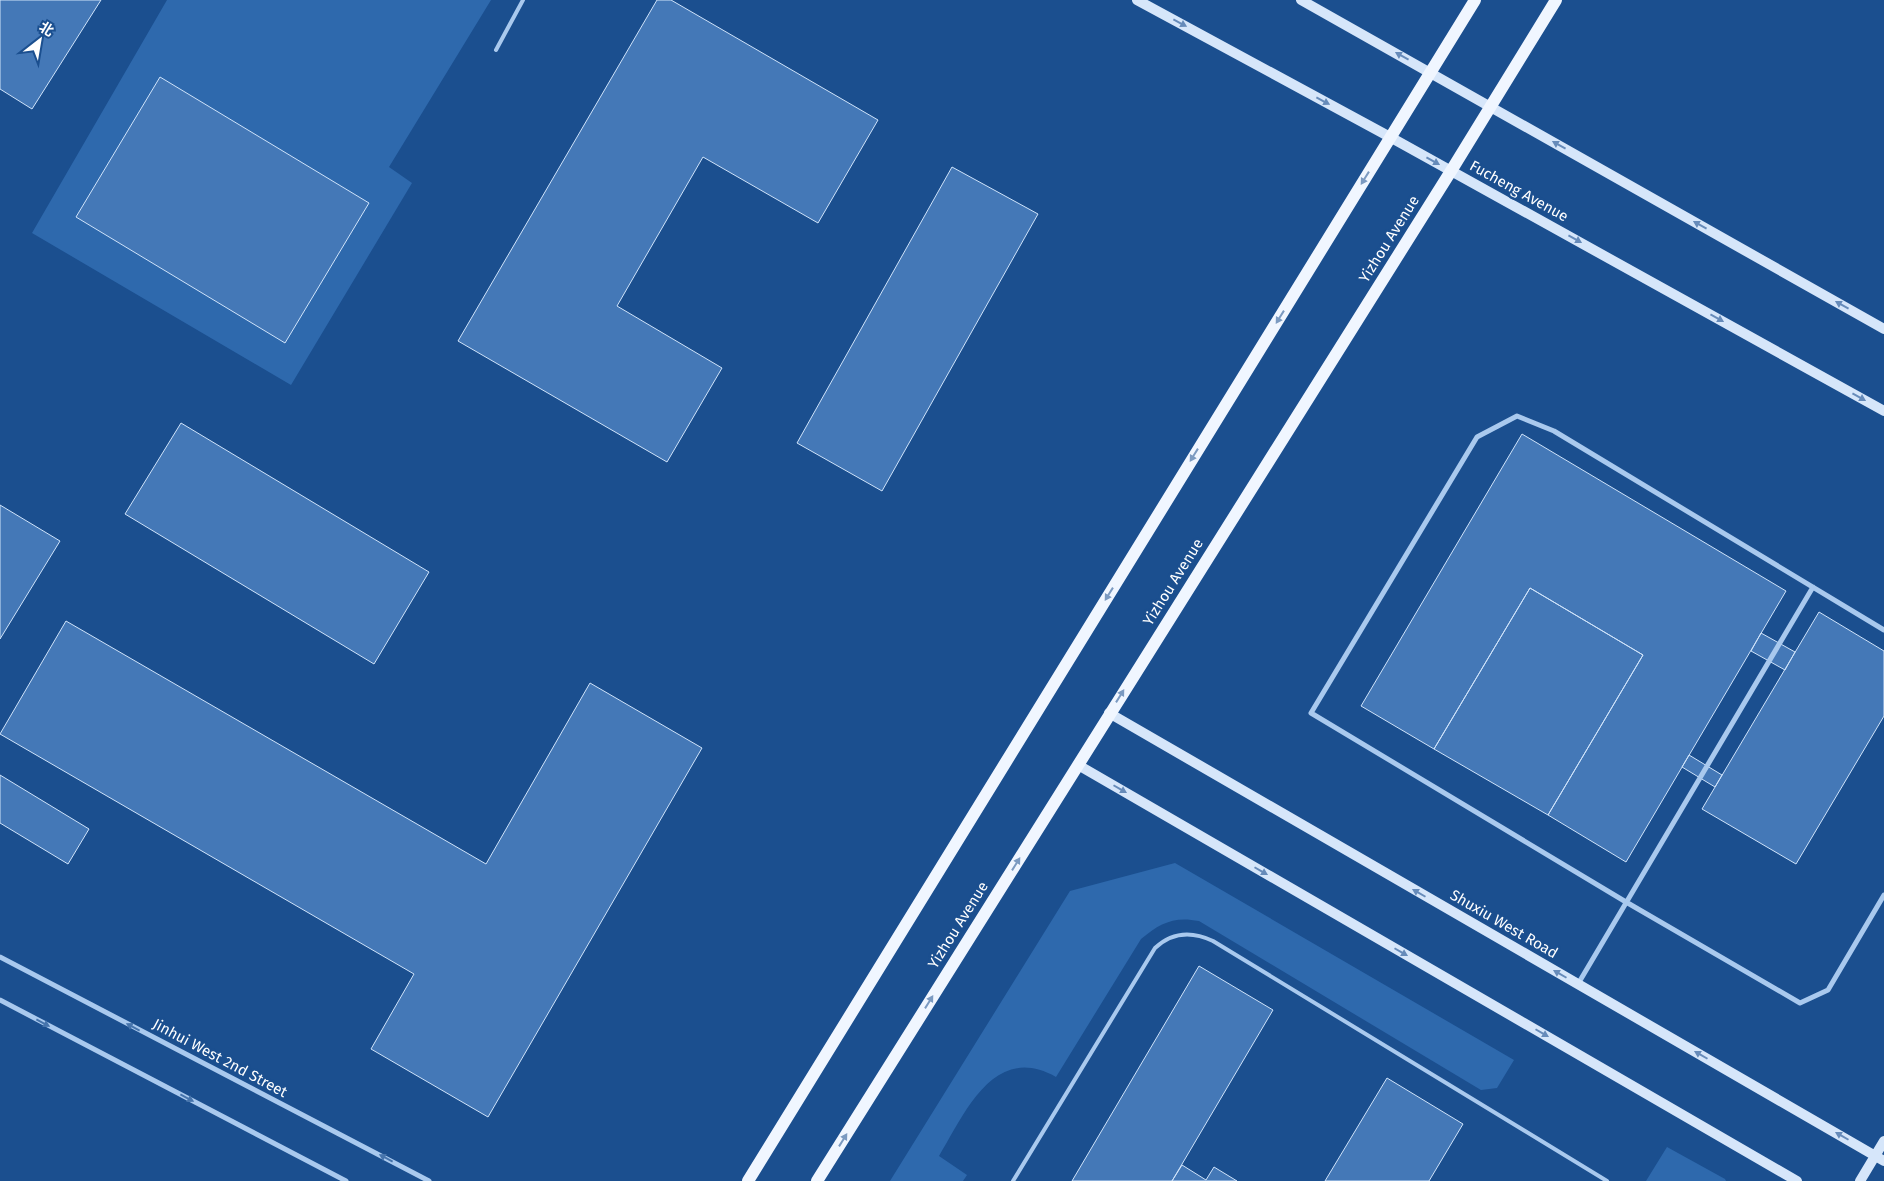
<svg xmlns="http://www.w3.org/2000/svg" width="1884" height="1181" viewBox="0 0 1884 1181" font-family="'Fira Sans','Noto Sans SC',sans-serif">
  <rect width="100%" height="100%" fill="#1b4f8f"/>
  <path fill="#2e69ad" d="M167,0H491L389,167L412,183L291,385L32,233Z
    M1175,863L1514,1060L1497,1088L1481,1090L1199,921C1174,916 1160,923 1141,939L1056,1077C994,1042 965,1113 939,1156L967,1175L963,1181H890L1070,891Z
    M1667,1147L1725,1179L1726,1181H1646Z"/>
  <path fill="#4478b7" stroke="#cfe3fa" d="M0,0H101L32,109L0,89Z
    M657,0H671L878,120L818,223L703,157L617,306L722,368L667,462L458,341Z
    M160,77L369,203L285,343L76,217Z
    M952,167L1038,214L882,491L797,443Z
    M181,423L429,572L374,664L125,514Z
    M1522,434L1786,591L1626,862L1548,815L1643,655L1530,588L1434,749L1361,706Z
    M0,505L60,541L0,639Z
    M1530,588L1643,655L1548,815L1434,749Z
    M1819,612L1884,651V716L1796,864L1702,809Z
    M66,621L486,864L590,683L702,748L488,1117L371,1049L414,974L0,734Z
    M1761,633L1795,652L1785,670L1751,651Z
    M1689,755L1722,775L1715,787L1682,767Z
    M0,775L89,829L68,864L0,823Z
    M1199,966L1273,1010L1172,1181H1072Z
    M1387,1078L1463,1124L1429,1181H1325Z
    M1182,1165L1206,1180L1214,1167L1237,1181H1172Z"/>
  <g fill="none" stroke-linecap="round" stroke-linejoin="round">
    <path stroke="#a9c9ee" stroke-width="4" d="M496,50L523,0
      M1013,1181L1155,948C1172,932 1192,931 1213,941L1607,1181"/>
    <path stroke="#a9c9ee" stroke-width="5" d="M1884,630L1554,431L1517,416L1477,437L1311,713L1626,902L1800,1003L1828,990L1884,895
      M0,957L429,1181
      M1578,984L1813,587
      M0,1000L346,1181"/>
    <path stroke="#d6e6fa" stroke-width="10" d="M1137,0L1390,137L1884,411
      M1301,0L1884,329
      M1109,713L1884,1161
      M1078,765L1797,1181
      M1860,1181L1884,1141"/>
    <path stroke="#f0f6ff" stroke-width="12" d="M748,1181L1475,0
      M817,1181L1451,171L1556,0"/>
  </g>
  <defs><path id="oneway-solid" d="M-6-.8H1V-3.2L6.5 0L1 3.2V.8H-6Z" transform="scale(1.25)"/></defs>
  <g fill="#668bba">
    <use href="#oneway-solid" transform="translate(1180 23) rotate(28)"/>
    <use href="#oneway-solid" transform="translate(1402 56) rotate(-151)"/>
    <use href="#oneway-solid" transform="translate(1323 101) rotate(28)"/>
    <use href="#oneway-solid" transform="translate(1559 145) rotate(-151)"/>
    <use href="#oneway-solid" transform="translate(1433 161) rotate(29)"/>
    <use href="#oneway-solid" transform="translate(1700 225) rotate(-151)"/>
    <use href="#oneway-solid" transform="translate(1575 239) rotate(29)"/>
    <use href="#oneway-solid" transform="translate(1842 305) rotate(-151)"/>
    <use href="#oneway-solid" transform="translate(1717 318) rotate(29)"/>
    <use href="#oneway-solid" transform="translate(1859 397) rotate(29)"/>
    <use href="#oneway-solid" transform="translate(1120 789) rotate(30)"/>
    <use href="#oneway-solid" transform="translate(1261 871) rotate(30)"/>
    <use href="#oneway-solid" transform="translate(1419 893) rotate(-150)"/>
    <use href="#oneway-solid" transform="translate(1401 952) rotate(30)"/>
    <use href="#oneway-solid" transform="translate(1560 974) rotate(-150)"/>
    <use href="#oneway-solid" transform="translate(1542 1033) rotate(30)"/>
    <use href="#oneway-solid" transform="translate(1701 1055) rotate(-150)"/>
    <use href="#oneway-solid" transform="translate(1842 1136) rotate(-150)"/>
  </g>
  <g fill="#7b9ac1">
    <use href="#oneway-solid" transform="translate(1365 178) rotate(122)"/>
    <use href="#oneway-solid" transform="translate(1280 317) rotate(122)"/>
    <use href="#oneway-solid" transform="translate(1194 455) rotate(122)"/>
    <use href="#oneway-solid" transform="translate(1109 594) rotate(122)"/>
    <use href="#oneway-solid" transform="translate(1120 696) rotate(-58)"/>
    <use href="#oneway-solid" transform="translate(1016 864) rotate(-58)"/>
    <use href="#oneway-solid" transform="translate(929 1002) rotate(-58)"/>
    <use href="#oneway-solid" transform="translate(843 1140) rotate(-58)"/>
  </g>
  <g fill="#4674ac">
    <use href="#oneway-solid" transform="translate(43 1023) rotate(28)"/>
    <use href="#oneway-solid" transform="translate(133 1027) rotate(-152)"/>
    <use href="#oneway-solid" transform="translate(187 1098) rotate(28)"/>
    <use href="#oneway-solid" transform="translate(386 1158) rotate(-152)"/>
  </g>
  <g text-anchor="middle" stroke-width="5" stroke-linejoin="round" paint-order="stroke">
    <g font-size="15" fill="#fff" stroke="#1b4f8f">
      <text transform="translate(1519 191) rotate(29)" y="5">Fucheng Avenue</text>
      <text transform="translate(1389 239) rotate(-58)" y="5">Yizhou Avenue</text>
      <text transform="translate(1173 582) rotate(-58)" y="5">Yizhou Avenue</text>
      <text transform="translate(1504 924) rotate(30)" y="5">Shuxiu West Road</text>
      <text transform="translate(958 925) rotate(-58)" y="5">Yizhou Avenue</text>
      <text transform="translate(220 1058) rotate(28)" y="5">Jinhui West 2nd Street</text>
    </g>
  </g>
  <g transform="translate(40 40) rotate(31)" stroke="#1b4f8f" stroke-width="4" paint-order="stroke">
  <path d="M0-4L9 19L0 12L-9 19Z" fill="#ffffff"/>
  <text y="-8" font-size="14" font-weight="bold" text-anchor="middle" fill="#ffffff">北</text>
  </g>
</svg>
